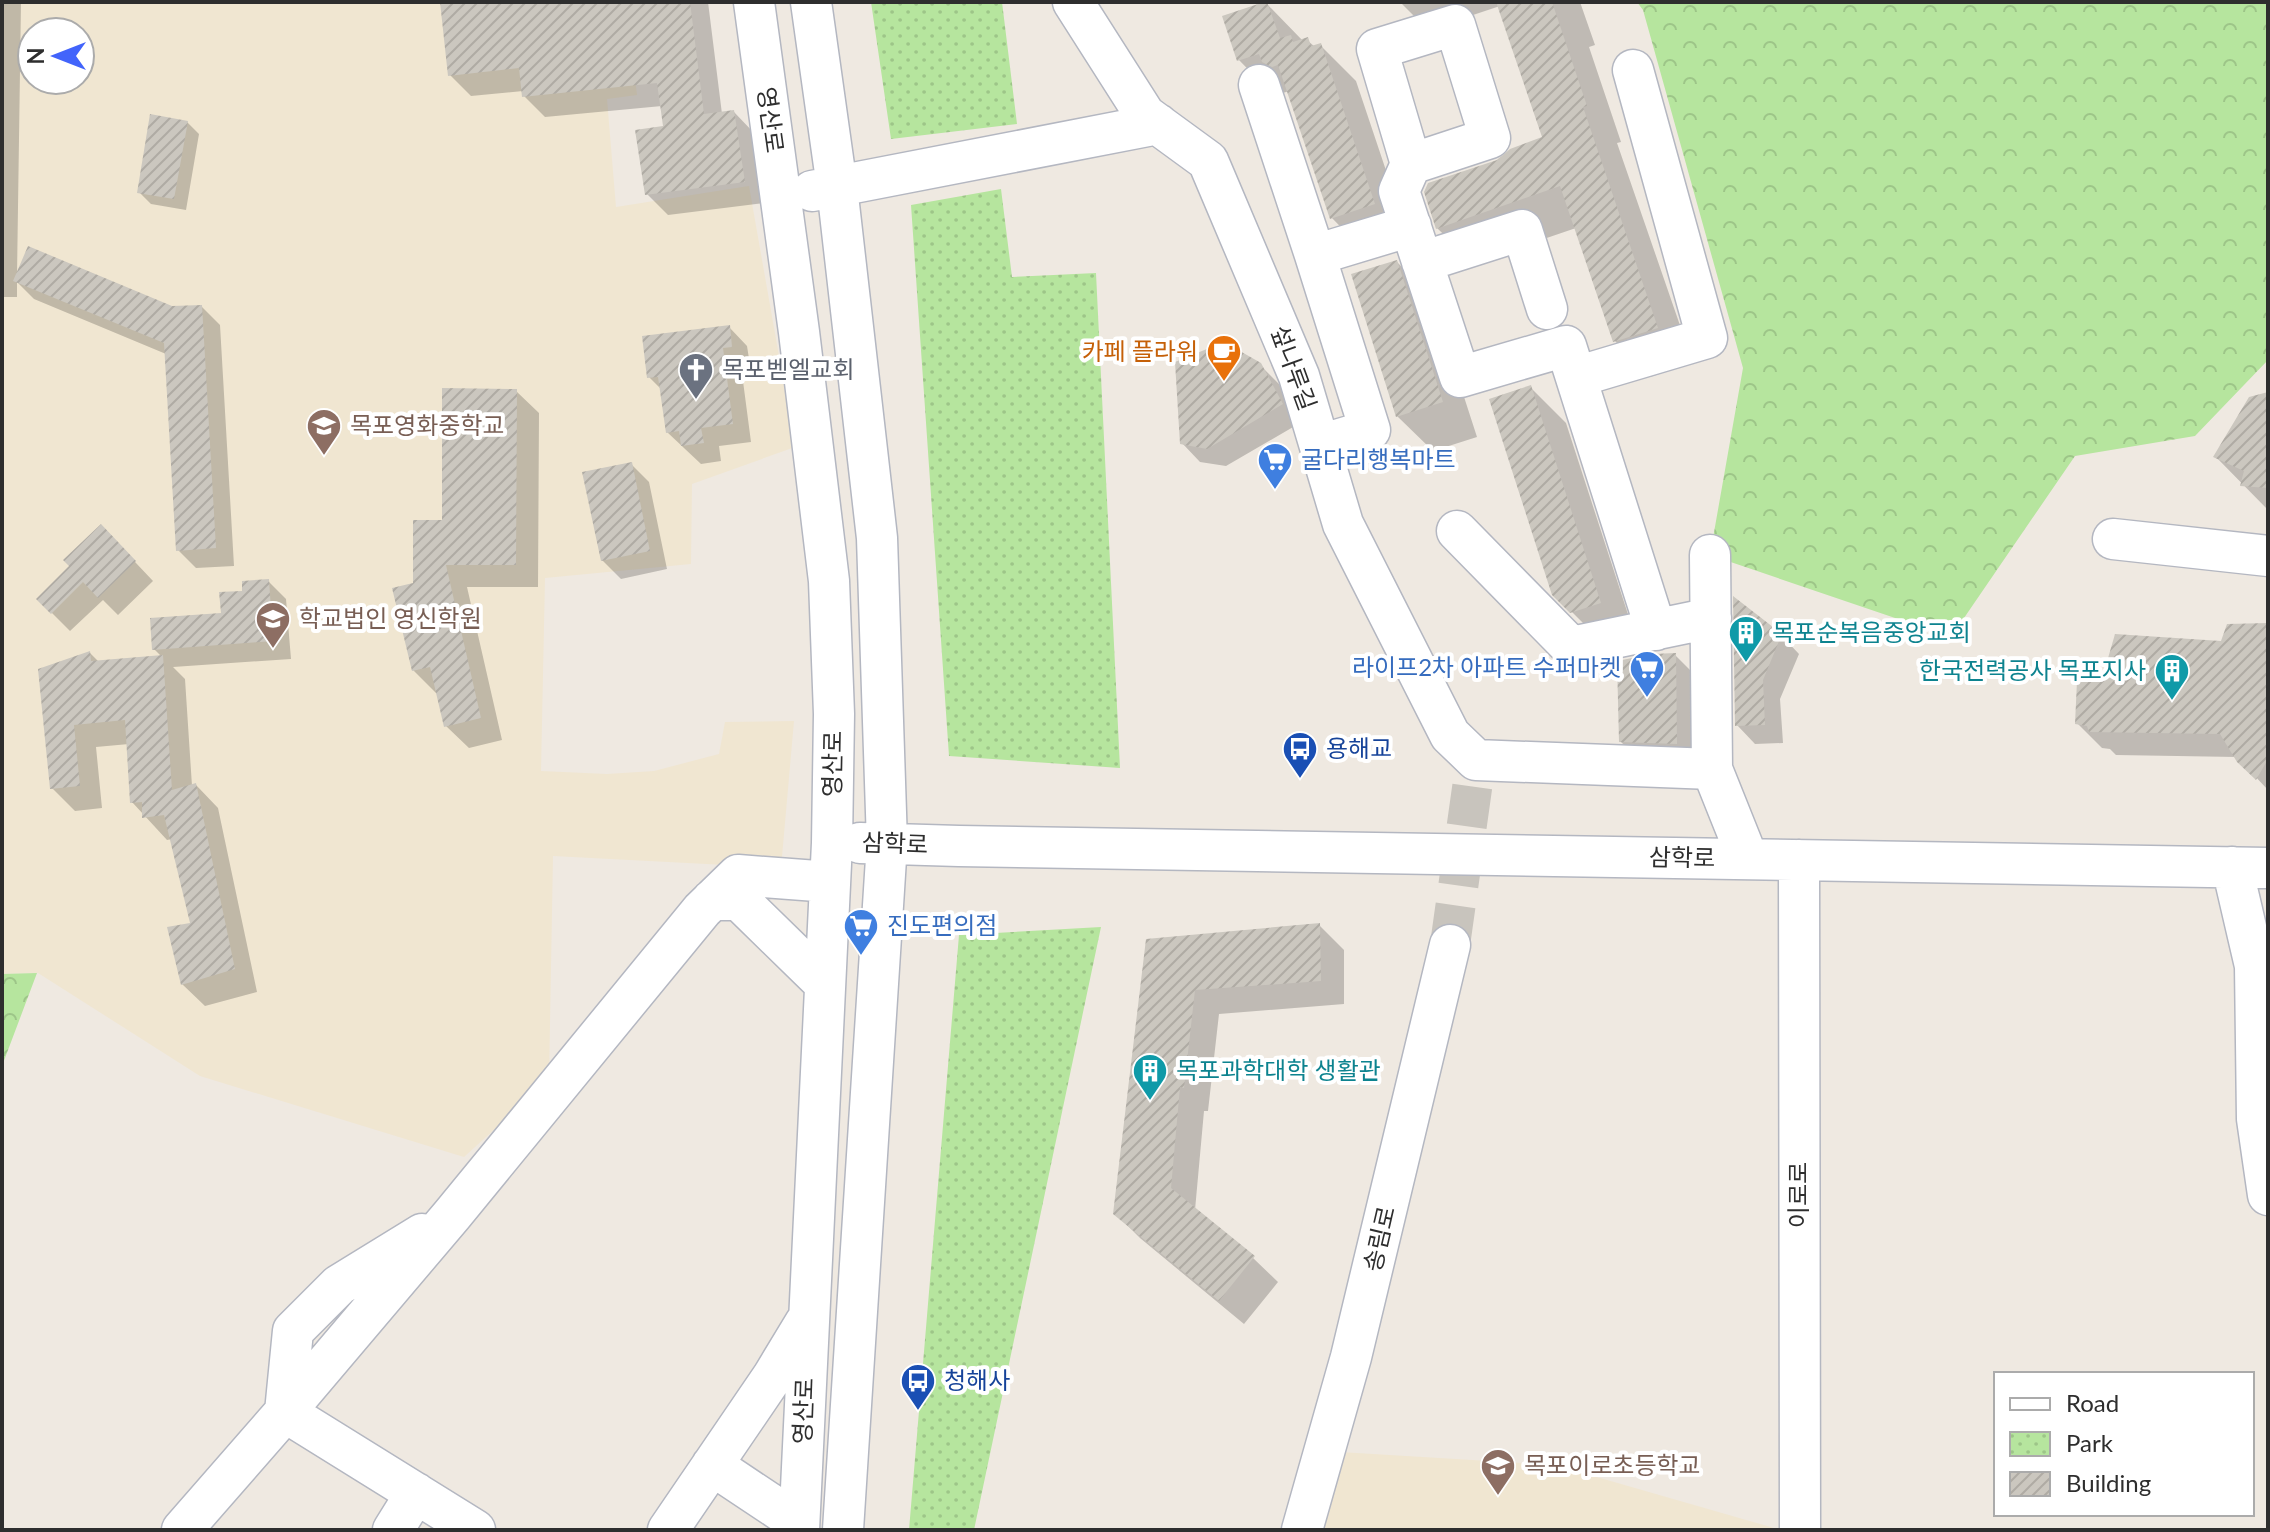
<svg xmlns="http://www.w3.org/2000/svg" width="2270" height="1532" viewBox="0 0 2270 1532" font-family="Lato,'Noto Sans KR',sans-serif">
  <defs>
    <pattern id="forest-crowns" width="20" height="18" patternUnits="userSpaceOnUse" patternTransform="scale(2)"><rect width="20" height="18" fill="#b6e59e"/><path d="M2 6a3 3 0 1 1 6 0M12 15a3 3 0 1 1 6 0" fill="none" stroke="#9dc588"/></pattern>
    <pattern id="park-dots" width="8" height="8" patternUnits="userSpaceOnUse" patternTransform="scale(2)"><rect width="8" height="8" fill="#b6e59e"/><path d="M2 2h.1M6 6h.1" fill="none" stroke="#9dc588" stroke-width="1.8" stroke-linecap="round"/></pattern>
    <pattern id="building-hatch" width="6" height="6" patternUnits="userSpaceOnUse" patternTransform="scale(2)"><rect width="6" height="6" fill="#cbc7bf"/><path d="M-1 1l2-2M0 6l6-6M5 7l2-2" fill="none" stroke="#afaba4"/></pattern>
  </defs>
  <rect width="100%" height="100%" fill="#efe9e1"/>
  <path fill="#f0e6d1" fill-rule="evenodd" d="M2,2H625L637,95L607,99L616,207L749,186L795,447L692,484L691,564L545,578L541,771L607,774L654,771L719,754L725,722L794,721L781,868L553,856L549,1080L464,1157L200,1076L38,973L2,974ZM32,32H80V80H32Z
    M1340,1452L1555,1465L1781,1530H1318Z"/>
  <path fill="url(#forest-crowns)" d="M1637,2H2268V360L2195,436L2075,456L1951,637L1710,555L1743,368L1643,10Z
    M37,973L2,1066V974Z"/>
  <path fill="url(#park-dots)" d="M871,2H1002L1017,124L891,139Z
    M1001,189L1012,277L1096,273L1120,768L949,756L911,205Z
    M1101,927L974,1530H909L959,935Z"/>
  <path fill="#0003" d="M2,2H21L17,276L171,308L202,307L220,325L234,566L196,568L178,550L166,354L34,299L17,282V297H2Z
    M442,2H708L722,114L734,112L755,134L765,203L668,215L647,194L665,127L662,106L545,117L524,96L523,91L471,96L450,75Z
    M1400,2H1580L1595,45L1589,47L1621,142L1617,143L1693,363L1650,377L1615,341L1576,228L1473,263L1437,228L1498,162L1545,139L1500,6L1428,30Z
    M1266,3L1303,41L1307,40L1315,47L1320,45L1356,81L1409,239L1367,254L1332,218L1289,91L1274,96L1239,60Z
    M187,122L199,134L186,210L151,204L139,192Z
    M1397,262L1432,298L1477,437L1433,451L1397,416Z
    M729,327L747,346L750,365L741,366L751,442L719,446L721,461L701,464L667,432L662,390L649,377Z
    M1260,365L1279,384L1300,423L1226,466L1200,462L1182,443Z
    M1530,387L1566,423L1636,639L1608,648L1554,594Z
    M516,391L539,413L538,587H467L502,740L469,748L446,726L438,692L436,693L413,670L415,584L444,522Z
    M2268,392V510L2216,457Z
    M631,464L649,482L667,569L621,579L602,560Z
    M119,545L153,581L118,615L103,600L70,631L38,599Z
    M268,581L286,599L291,659L173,667L185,679L192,786L196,785L218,808L257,992L205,1006L182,984L192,924L172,839L167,840L132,802L129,744L96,747L102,808L75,811L52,788L90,653L99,662L162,657L154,649L223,615L244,593Z
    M2268,625V790L2237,757L2116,755L2110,749L2102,748L2077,723L2223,643Z
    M1781,635L1799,654L1780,699L1783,743L1755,744L1737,725Z
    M1675,655L1694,674L1695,762L1640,760L1621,742Z
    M1319,925L1344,950V1004L1219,1014L1208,1111H1204L1195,1210L1253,1258L1278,1282L1244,1324L1140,1238L1115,1213L1147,941Z"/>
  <path fill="url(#building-hatch)" d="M440,2H690L704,114L734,110L745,182L645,195L635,130L663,126L657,83L522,97L519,68L448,76Z
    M1264,2H1267L1280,38L1291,35L1293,42L1308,37L1311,46L1321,43L1375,204L1330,219L1278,65L1272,67L1262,62L1259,54L1237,61L1222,16Z
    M1496,2H1552L1587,106L1583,107L1658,328L1613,342L1560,186L1436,229L1424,192L1428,183L1497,160L1510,149L1542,137Z
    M150,114L188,121L174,199L137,193Z
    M28,246L172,306L202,305L216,548L176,551L164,343L13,281Z
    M1397,260L1443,402L1396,417L1351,274Z
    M730,325L732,347L723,348L733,424L701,428L704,443L681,446L679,431L666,433L658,377L647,378L642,336Z
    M1224,342L1261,363L1283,404L1207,449L1180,444L1175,362Z
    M1531,385L1601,603L1570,613L1552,595L1489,399Z
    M442,388L517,389L516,565H446L481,718L444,727L430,667L412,671L392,588L413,583V520H442Z
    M2268,392V488L2240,486L2244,471L2213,457L2249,397Z
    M632,462L650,551L601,561L582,472Z
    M101,524L136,561L98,598L83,582L51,614L36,599L69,566L63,560Z
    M269,579L273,641L152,650L150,618L221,613L219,592L242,591V581Z
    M1733,596L1782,634L1763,680L1765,725L1735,726Z
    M2268,623V759L2256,780L2237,762L2220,734L2089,732L2087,726L2075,724L2077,681L2104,672L2115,634L2221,641L2227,624Z
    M90,651L91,661L163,655L172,790L196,783L235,969L181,985L167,927L190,923L164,815L142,818V802L130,803L125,720L74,725L80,786L50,789L38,669Z
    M1676,653L1677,744L1619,742L1617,661L1652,654Z
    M1320,923L1321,981L1195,990L1184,1088L1180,1087L1171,1188L1255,1256L1219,1301L1113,1214L1146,939Z"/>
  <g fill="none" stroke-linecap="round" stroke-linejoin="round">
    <path stroke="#c8c4bd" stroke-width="40" stroke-dasharray="40 20" stroke-linecap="butt" d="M1450,945L1476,760"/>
    <defs>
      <path id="minor" d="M754,2L799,332L829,581L834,714L832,843L799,1530
        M811,2L837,187L877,538L887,843L843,1530
        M1073,2L1145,115L1208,161L1299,376L1343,524L1450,735L1476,760L1712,769L1748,859
        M1259,85L1315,255L1411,226
        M1411,164L1490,138L1455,25L1377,49L1411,164L1399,191L1460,377L1566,346L1656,630
        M812,191L1158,124
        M1315,255L1370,430L1320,445
        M1422,262L1522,230L1547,309
        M1576,377L1707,338L1633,70
        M1457,531L1571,647L1711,618
        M2113,539L2268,556
        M1710,555L1712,769
        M860,843L959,846L2268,868
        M1799,860L1800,1530
        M2232,867L2255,966L2257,1119L2268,1195
        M712,900H739L825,984
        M712,1465L799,1523
        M182,1530L285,1412L293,1331L339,1285L422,1234
        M393,1530L416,1493
        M475,1530L285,1412L452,1215L702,910L738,875L830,882
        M668,1530L773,1376L805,1323
        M1302,1530L1351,1357L1450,945"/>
    </defs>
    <use href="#minor" stroke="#b4b7c1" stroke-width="43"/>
    <use href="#minor" stroke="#fff" stroke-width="40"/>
  </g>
  <defs>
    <symbol id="cafe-pin" viewBox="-11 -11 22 30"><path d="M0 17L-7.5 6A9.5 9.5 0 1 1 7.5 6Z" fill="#e8710a" stroke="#fff"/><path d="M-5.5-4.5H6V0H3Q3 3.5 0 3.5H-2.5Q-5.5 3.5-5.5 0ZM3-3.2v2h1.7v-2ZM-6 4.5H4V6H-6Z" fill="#fff"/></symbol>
    <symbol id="church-pin" viewBox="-11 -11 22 30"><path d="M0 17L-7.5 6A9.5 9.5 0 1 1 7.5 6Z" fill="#6b7280" stroke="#fff"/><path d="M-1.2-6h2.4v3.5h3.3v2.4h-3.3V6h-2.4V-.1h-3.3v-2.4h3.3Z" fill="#fff"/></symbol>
    <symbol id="school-pin" viewBox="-11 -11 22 30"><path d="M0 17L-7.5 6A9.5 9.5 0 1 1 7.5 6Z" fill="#8d6e63" stroke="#fff"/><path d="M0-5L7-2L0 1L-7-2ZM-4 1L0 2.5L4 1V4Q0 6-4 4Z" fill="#fff"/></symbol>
    <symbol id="supermarket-pin" viewBox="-11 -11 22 30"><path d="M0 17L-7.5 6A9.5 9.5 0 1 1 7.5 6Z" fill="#3f7fe0" stroke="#fff"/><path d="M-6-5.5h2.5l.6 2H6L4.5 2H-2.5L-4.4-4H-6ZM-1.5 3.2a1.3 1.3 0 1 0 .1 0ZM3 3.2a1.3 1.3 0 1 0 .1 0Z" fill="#fff"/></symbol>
    <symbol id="building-pin" viewBox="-11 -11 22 30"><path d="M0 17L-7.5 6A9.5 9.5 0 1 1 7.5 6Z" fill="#0f9aa8" stroke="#fff"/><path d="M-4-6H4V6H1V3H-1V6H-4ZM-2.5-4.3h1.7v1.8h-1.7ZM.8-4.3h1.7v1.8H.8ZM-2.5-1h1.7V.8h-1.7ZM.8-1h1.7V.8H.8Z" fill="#fff"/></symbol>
    <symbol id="bus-pin" viewBox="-11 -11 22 30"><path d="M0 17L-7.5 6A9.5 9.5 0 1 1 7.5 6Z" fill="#1a4fb4" stroke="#fff"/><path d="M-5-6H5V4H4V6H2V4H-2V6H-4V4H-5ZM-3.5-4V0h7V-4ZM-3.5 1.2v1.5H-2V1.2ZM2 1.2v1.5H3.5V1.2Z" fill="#fff"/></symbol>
  </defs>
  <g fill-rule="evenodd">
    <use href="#cafe-pin" x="1204" y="332" width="40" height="54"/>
    <use href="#church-pin" x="676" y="350" width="40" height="54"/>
    <use href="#school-pin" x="304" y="406" width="40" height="54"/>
    <use href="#supermarket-pin" x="1255" y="440" width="40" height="54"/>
    <use href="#school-pin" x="253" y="599" width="40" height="54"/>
    <use href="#building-pin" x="1726" y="613" width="40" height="54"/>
    <use href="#supermarket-pin" x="1627" y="648" width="40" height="54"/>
    <use href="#building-pin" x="2152" y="651" width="40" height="54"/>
    <use href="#bus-pin" x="1280" y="729" width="40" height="54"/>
    <use href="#supermarket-pin" x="841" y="906" width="40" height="54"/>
    <use href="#building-pin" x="1130" y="1051" width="40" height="54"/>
    <use href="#bus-pin" x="898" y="1361" width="40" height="54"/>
    <use href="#school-pin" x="1478" y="1446" width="40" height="54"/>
  </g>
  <g text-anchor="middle" stroke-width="8" stroke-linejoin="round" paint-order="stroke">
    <g font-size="24" fill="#2e2e2e" stroke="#fff">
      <text transform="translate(770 120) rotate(82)" y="8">영산로</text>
      <text transform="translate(1293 368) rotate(70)" y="8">섶나루길</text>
      <text transform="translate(833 764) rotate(-89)" y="8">영산로</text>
      <text transform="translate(895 844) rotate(2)" y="8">삼학로</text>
      <text transform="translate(1682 858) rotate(1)" y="8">삼학로</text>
      <text transform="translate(1799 1195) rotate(-90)" y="8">이로로</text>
      <text transform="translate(1380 1239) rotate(-77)" y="8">송림로</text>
      <text transform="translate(804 1411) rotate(-88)" y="8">영산로</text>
    </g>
    <g font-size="24" fill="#c56008" stroke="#fff" text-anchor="end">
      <text x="1198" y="360">카페 플라워</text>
    </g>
    <g font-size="24" fill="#5b616d" stroke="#fff" text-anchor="start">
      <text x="722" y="378">목포벧엘교회</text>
    </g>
    <g font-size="24" fill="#785e54" stroke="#fff" text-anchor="start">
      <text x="350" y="434">목포영화중학교</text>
      <text x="299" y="627">학교법인 영신학원</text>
      <text x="1524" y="1474">목포이로초등학교</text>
    </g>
    <g font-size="24" fill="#366cbe" stroke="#fff" text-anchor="start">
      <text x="1301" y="468">굴다리행복마트</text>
      <text x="1621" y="676" text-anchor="end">라이프2차 아파트 수퍼마켓</text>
      <text x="887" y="934">진도편의점</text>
    </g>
    <g font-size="24" fill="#0d838f" stroke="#fff" text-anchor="start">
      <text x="1772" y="641">목포순복음중앙교회</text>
      <text x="2146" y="679" text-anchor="end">한국전력공사 목포지사</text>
      <text x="1176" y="1079">목포과학대학 생활관</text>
    </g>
    <g font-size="24" fill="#164399" stroke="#fff" text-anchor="start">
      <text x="1326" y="757">용해교</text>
      <text x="944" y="1389">청해사</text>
    </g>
  </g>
  <rect width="2270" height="1532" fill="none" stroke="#2e2e2e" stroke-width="8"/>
  <rect x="1994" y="1372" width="260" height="144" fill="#ffffff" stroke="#ababab" stroke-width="2"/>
  <rect x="2010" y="1398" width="40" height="12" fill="#ffffff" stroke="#ababab" stroke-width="2"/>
  <text x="2066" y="1412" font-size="24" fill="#2e2e2e">Road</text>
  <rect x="2010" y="1432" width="40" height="24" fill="url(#park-dots)" stroke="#ababab" stroke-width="2"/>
  <text x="2066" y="1452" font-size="24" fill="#2e2e2e">Park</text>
  <rect x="2010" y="1472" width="40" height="24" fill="url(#building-hatch)" stroke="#ababab" stroke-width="2"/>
  <text x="2066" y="1492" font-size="24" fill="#2e2e2e">Building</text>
  <g transform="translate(56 56) rotate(270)"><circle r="38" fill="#ffffff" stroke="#ababab" stroke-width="2"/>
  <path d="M0-6L14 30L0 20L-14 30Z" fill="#4264fb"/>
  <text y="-12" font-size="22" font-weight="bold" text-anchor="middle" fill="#2e2e2e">N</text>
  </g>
</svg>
